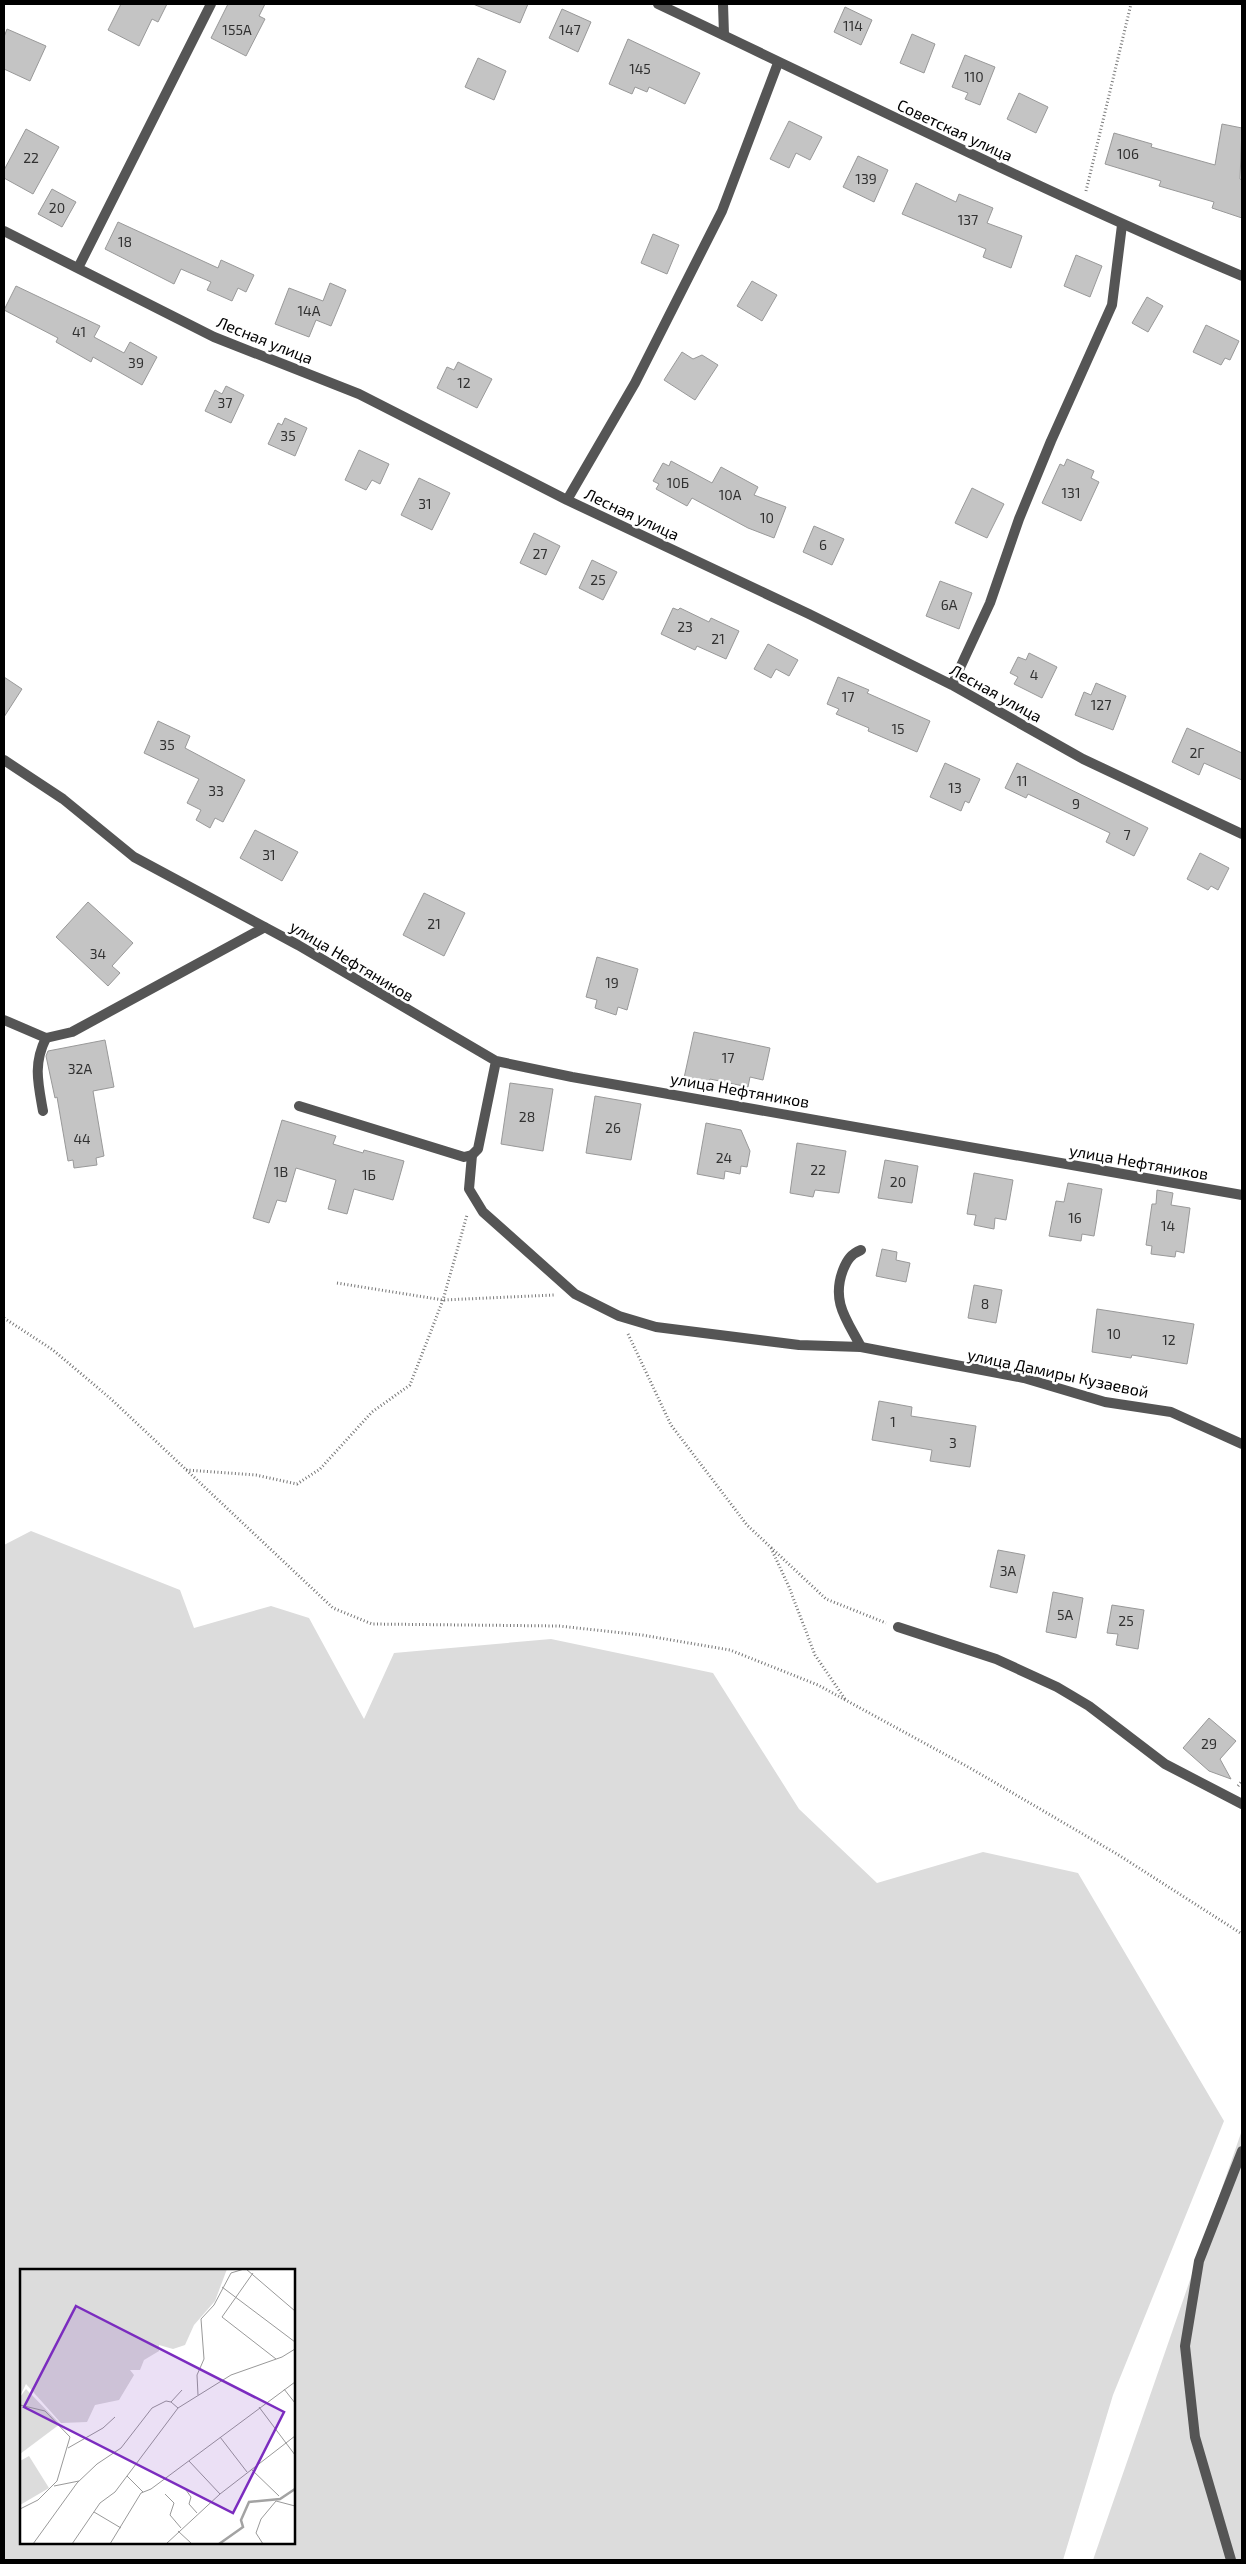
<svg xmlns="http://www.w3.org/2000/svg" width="1246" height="2564" viewBox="0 0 1246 2564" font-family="'Exo 2',sans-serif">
  <rect width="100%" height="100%" fill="#fff"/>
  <path fill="#dcdcdc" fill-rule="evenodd" d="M31,1531L180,1590L194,1628L271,1606L309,1618L364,1719L394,1653L551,1639L713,1673L799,1809L877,1883L983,1852L1078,1873L1224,2121L1113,2395L1063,2560H4V1545ZM21,2270H294V2543H21Z
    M1241,2133L1242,2560H1093Z"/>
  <path fill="#c4c4c4" stroke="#999" d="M121,4H167L158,22L152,19L139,46L108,30Z
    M228,4H265L259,16L265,19L246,56L211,38Z
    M473,4H528L520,23Z
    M845,7L872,20L861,45L834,32Z
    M562,9L591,22L578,52L549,38Z
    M7,29L46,46L30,81L4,69V37Z
    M912,34L935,44L924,73L900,63Z
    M628,39L700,73L685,104L649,87L647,92L635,87L632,94L609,84Z
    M965,55L995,67L980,105L965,99L968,93L952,87Z
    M478,58L506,71L494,100L465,87Z
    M1019,93L1048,107L1036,133L1007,119Z
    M789,121L822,137L810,160L796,153L789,168L770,159Z
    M1222,124L1242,128L1240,179L1242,180V218L1212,208L1214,202L1159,186L1161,181L1105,164L1114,133L1152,144L1151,147L1215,165Z
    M26,129L59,147L33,194L4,178V170Z
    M858,156L888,170L874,202L843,187Z
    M916,183L956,202L959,194L993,208L987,223L1022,236L1011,268L983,257L986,249L902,214Z
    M52,189L76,202L62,227L38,214Z
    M118,222L218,268L221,260L254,275L246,292L238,288L232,301L207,290L211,282L181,269L174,284L105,249Z
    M653,234L679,245L667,274L641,263Z
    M1076,255L1102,266L1090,297L1064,286Z
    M752,281L777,295L762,321L737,306Z
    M330,283L346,290L331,326L316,320L309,337L275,324L289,288L323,301Z
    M16,286L100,326L94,337L124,353L130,342L157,357L142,385L93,357L91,362L56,342L58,338L4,310Z
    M1147,297L1163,306L1148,332L1132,323Z
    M1206,325L1239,341L1230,360L1225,358L1221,365L1193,352Z
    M682,352L693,359L702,355L718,365L695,400L664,380Z
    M458,362L492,379L477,408L437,388L447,367L454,370Z
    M226,386L244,395L231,423L205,411L215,390L222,394Z
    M285,418L307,428L295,456L268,444L278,423L282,425Z
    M359,450L389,464L380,484L372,480L366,490L345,480Z
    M1067,459L1094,471L1091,478L1099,482L1081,521L1042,503L1060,464L1064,466Z
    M671,461L712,483L721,467L758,487L754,495L786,507L774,538L748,528L692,498L687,506L656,489L659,484L653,481L663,463L669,466Z
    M419,478L450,493L432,530L401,515Z
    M972,488L1004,504L987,538L955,523Z
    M814,526L844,539L832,565L803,552Z
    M534,533L560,546L546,575L520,563Z
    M592,560L617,572L603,600L579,588Z
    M940,581L972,593L959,629L926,616Z
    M673,608L678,610L680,608L709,622L711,618L739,631L726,659L697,646L695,650L661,634Z
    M768,644L798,660L789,676L776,669L771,678L754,669Z
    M1029,653L1057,667L1042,698L1014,684L1018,677L1010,673L1018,657L1026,660Z
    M4,677L22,689L4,717Z
    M838,677L869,690L867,693L930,721L917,752L868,731L869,728L836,714L839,709L827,704Z
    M1096,683L1126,696L1113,730L1075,715L1084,692L1091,695Z
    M158,721L190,736L185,748L245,780L223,822L215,818L210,828L196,820L201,810L187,803L199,779L144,753Z
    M1187,728L1242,753V780L1204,763L1199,775L1172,762Z
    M945,763L980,779L969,803L965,801L961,811L930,797Z
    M1017,763L1148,828L1134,856L1106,842L1110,833L1028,794L1026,798L1005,788Z
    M255,830L298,852L282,881L240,858Z
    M1200,853L1229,868L1218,890L1211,886L1208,890L1187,879Z
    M424,893L465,913L444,956L403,935Z
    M88,902L133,943L112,966L120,973L108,986L56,937Z
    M597,957L638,969L627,1010L618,1007L616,1015L595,1008L597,1000L586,997Z
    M694,1032L770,1048L763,1080L750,1077L748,1087L710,1079L709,1083L684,1078Z
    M105,1040L114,1087L93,1091L104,1156L96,1158L97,1165L74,1168L73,1160L68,1161L57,1097L55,1098L46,1056L48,1051Z
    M510,1083L553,1089L543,1151L501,1144Z
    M595,1096L641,1104L631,1160L586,1153Z
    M282,1120L336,1136L333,1144L363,1153L364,1150L404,1161L393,1200L354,1189L347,1214L328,1209L336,1180L296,1168L286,1202L277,1200L269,1223L253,1218Z
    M706,1123L741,1130L750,1151L747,1167L741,1166L740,1174L725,1171L724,1179L697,1174Z
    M797,1143L846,1151L839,1193L815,1190L813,1197L790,1193Z
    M885,1160L918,1166L912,1203L878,1198Z
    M974,1173L1013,1180L1006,1220L995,1218L994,1229L974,1225L976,1215L967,1214Z
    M1068,1183L1102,1189L1094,1236L1082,1234L1081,1241L1049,1236L1056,1201L1064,1202Z
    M1157,1190L1173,1193L1171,1205L1190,1208L1184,1253L1176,1251L1175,1257L1151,1254L1152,1246L1146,1245L1152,1204H1156Z
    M882,1249L897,1252L896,1260L910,1263L906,1282L876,1276Z
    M974,1285L1002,1290L996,1323L968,1318Z
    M1097,1309L1194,1324L1187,1364L1132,1355L1131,1358L1092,1352Z
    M879,1401L912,1407L911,1416L976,1426L970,1467L930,1461L932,1450L872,1440Z
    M998,1550L1025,1555L1017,1593L990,1587Z
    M1053,1592L1083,1598L1076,1638L1046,1632Z
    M1112,1605L1144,1610L1138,1649L1116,1645L1118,1634L1107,1633Z
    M1209,1718L1236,1741L1220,1759L1231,1779L1209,1771L1183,1748Z"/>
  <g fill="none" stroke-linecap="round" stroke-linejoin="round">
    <path stroke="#777" stroke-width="3" stroke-dasharray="1 2.5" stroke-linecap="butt" d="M1086,191L1131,4
      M337,1283L443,1300L554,1295
      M4,1318L53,1350L111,1399L333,1608L372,1624L559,1626L642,1635L730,1650L818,1685L970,1768L1117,1854L1242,1934
      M628,1334L671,1425L747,1525L826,1599L886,1623
      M186,1470L256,1475L297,1484L320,1469L372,1412L410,1385L443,1300L467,1215
      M771,1548L789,1587L815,1655L845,1699
      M1238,1786L1242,1781"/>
    <path stroke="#555" stroke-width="10" d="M43,1111C38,1083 33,1064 46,1038
      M472,1155L469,1189L483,1212L575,1294L619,1316L656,1327L799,1345L861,1347
      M861,1250C851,1254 847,1260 843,1270C831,1302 847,1320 861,1347
      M1231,2560L1195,2437L1185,2346L1199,2261L1242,2151"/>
    <path stroke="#555" stroke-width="10" d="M723,4L724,35
      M4,231L214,337L359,394L567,500L809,614L952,685L1083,759L1242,834
      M78,268L211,4
      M567,500L635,383L722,211L778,63
      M952,685L990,603L1019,519L1051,441L1112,305L1122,225
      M4,760L63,799L134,857L298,945L496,1061L572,1077L1242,1195
      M4,1020L46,1038L72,1032L265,927
      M299,1106L464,1157L472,1155L478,1149L496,1061
      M861,1347L1024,1378L1105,1402L1171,1412L1242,1444
      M898,1627L996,1659L1057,1687L1089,1706L1165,1764L1242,1804"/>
    <path stroke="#555" stroke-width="10" d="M658,4C852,96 1044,192 1242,276"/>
  </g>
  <g text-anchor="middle" stroke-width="5" stroke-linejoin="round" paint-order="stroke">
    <g font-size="14" fill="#313131">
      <text x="853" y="31">114</text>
      <text x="237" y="35">155А</text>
      <text x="570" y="35">147</text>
      <text x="640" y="74">145</text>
      <text x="974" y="82">110</text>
      <text x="1128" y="159">106</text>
      <text x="31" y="163">22</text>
      <text x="866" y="184">139</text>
      <text x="57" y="213">20</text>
      <text x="968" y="225">137</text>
      <text x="125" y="247">18</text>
      <text x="309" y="316">14А</text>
      <text x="79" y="337">41</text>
      <text x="136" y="368">39</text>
      <text x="464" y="388">12</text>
      <text x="225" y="408">37</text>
      <text x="288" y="441">35</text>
      <text x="678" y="488">10Б</text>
      <text x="1071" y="498">131</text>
      <text x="730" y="500">10А</text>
      <text x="425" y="509">31</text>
      <text x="767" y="523">10</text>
      <text x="823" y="550">6</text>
      <text x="540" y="559">27</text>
      <text x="598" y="585">25</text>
      <text x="949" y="610">6А</text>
      <text x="685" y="632">23</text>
      <text x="718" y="644">21</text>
      <text x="1034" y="680">4</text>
      <text x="848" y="702">17</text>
      <text x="1101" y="710">127</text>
      <text x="898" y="734">15</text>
      <text x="167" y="750">35</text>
      <text x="1197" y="758">2Г</text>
      <text x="1022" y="786">11</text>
      <text x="955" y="793">13</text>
      <text x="216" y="796">33</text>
      <text x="1076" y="809">9</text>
      <text x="1127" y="840">7</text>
      <text x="269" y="860">31</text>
      <text x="434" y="929">21</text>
      <text x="98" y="959">34</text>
      <text x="612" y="988">19</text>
      <text x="728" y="1063">17</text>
      <text x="80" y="1074">32А</text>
      <text x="527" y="1122">28</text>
      <text x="613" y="1133">26</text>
      <text x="82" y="1144">44</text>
      <text x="724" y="1163">24</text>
      <text x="818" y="1175">22</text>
      <text x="281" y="1177">1В</text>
      <text x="369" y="1180">1Б</text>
      <text x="898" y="1187">20</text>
      <text x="1075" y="1223">16</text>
      <text x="1168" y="1231">14</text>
      <text x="985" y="1309">8</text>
      <text x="1114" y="1339">10</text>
      <text x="1169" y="1345">12</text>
      <text x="893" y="1427">1</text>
      <text x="953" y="1448">3</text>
      <text x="1008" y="1576">3А</text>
      <text x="1065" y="1620">5А</text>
      <text x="1126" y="1626">25</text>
      <text x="1209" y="1749">29</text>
    </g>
    <g font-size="16" fill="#000" stroke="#fff">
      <text transform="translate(955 130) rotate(25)" y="6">Советская улица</text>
      <text transform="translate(265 340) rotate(22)" y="6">Лесная улица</text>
      <text transform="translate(632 514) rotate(25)" y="6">Лесная улица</text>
      <text transform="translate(996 693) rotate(29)" y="6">Лесная улица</text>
      <text transform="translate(352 961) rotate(31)" y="6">улица Нефтяников</text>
      <text transform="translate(740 1090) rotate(10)" y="6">улица Нефтяников</text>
      <text transform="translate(1139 1162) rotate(10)" y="6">улица Нефтяников</text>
      <text transform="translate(1058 1373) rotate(12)" y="6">улица Дамиры Кузаевой</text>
    </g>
  </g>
  <g transform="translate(20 2269)">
    <rect width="275" height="275" fill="#fff"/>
    <path d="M0,0H207L195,32L174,56L165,76L153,80L139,76V82L124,91L120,101H110L114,106L99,131L75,136L67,153L41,154L6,115L0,127ZM6,120L40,155L0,185V128ZM9,187L29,219L0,236V192Z" fill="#dcdcdc"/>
    <path fill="none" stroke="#a3a3a3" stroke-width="2.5" d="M199,275L223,258L221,251L229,233L260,230L275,220"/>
    <path fill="none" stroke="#999" stroke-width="1" d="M226,0L275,42M233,4L202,48L256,90M202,18L275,73M264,120L275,134M178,126L177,106L184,90L181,50L194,36L211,4L224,0M0,136L25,142L50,168L37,212L18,231L0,240M239,138L275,186M158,139L151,133L162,121M200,168L227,203M48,179L83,159L95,148M169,192L200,225M231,200L259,227M107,207L123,223M34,217L59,212M166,221L171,228L169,235L177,244M145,225L154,234L150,246L161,259M74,243L101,259M158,262L172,275M13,275L57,214L77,195L101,179L132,139L146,132L151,133M52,275L80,234L95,223L158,139L211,106L262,88L275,80M90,275L121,224L131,220L275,113M146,275L200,225L275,167M243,275L236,264L241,250L256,232L275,237"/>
    <path fill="#7b2cbf" fill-opacity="0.15" stroke="#7b2cbf" stroke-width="2.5" d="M56,37L264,143L213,244L4,138Z"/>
    <rect width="275" height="275" fill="none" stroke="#000" stroke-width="2.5"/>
  </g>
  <rect width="1246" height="2564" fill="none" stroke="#000000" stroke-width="10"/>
</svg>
